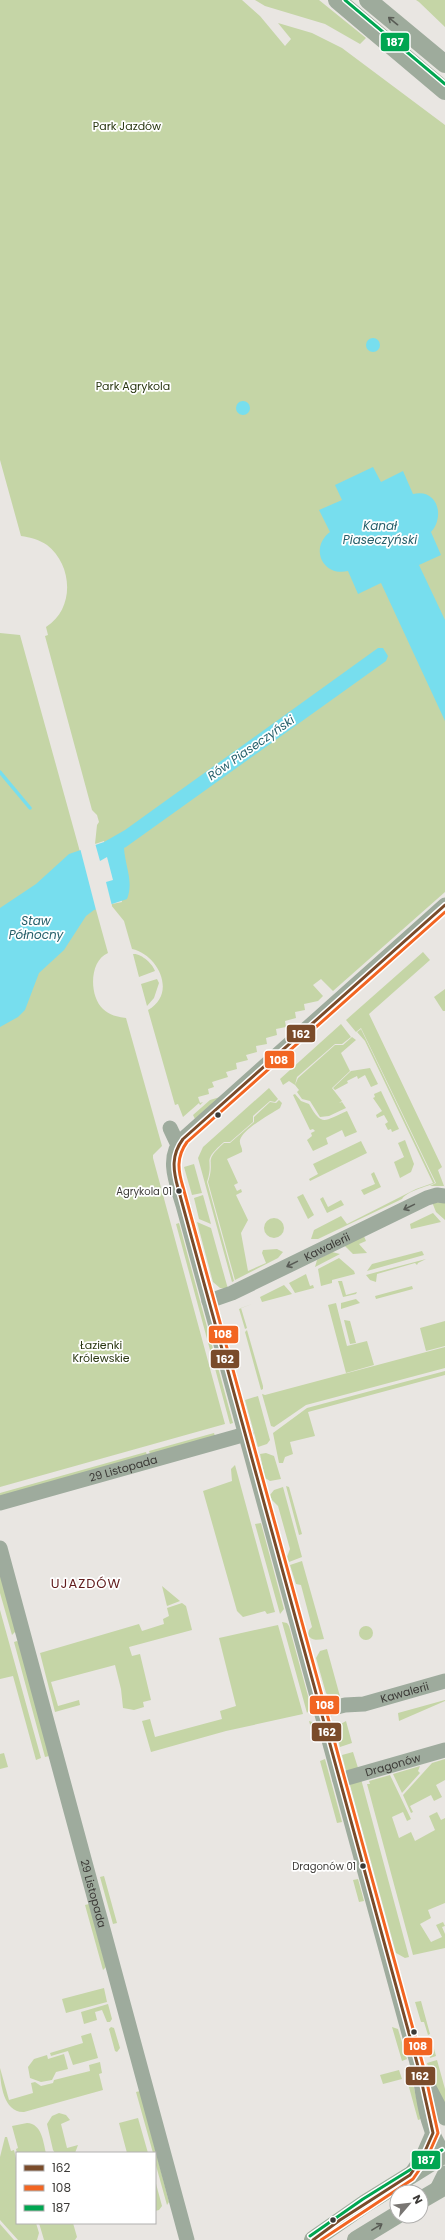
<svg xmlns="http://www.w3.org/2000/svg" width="445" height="2240" viewBox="0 0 445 2240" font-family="Poppins,sans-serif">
  <rect width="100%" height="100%" fill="#e9e6e2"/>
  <path fill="#c5d5a6" d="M0,0H242L260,16L285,46L291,39L278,23L312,33L342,48L445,125V892L333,991L321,979L313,985L323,996L318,1001L304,1004L305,1010L295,1012L296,1018L285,1021L286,1027L276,1029L277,1035L266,1038L267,1044L256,1046L257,1052L246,1055L248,1060L236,1063L237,1069L226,1072L228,1077L212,1082L214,1087L208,1089L209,1094L198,1097L200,1103L203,1102L200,1105L199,1103L183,1117L178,1104L175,1105L148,1010C177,994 159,955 132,949L124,921L111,905L112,904L122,902L104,841L95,844L97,825L99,822L97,815L92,810L45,636L48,635L46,627C76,608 72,564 47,545C40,540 30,537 21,536L0,460Z
    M255,0H319L366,38L360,44L325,24L265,6Z
    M416,0H445V27L419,2Z
    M0,633L20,635L108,953C89,961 89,996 103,1009C109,1015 118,1017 126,1018L162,1146L153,1155V1158L225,1424L0,1487Z
    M423,952L430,960L369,1014L442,1167L438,1170L444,1186H430L436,1183L361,1028L356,1032L346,1020Z
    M133,954C141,953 153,964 155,971L139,977Z
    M157,979L159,983L154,998L147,1006L141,984Z
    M445,989V1011H443L434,997Z
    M341,1024L351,1037L342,1044H335L297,1077L295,1085L289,1081L283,1085L280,1079Z
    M361,1029L435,1183C426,1187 407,1191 402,1199L318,1239H311L314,1230L341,1216L347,1224L416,1189L433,1183L365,1041L357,1032Z
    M352,1037L356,1040L341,1053L350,1071L332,1088L342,1101L339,1103L342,1102L346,1108L329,1116L320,1117L310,1101L302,1099L297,1092L299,1090L295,1085L298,1078L335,1045H343Z
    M370,1068L378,1084L371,1087L365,1075L358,1079L357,1076L347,1081L348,1083L335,1090L333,1088L351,1071Z
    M269,1088L278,1099L275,1102L270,1101L253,1116V1122L230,1142H224C200,1163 215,1158 207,1182L234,1281L232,1282L198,1158L203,1147Z
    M381,1091L399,1129L392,1132L391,1129L388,1130L385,1124L388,1122L384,1115L377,1118L376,1115L382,1111L373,1098L375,1097L374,1094Z
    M295,1094L301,1101L309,1104C322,1127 324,1121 347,1111L357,1132L345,1137L342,1130L326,1138L328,1144L313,1151L307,1140L312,1136L311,1133L315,1131L313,1129L310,1130L293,1095Z
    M220,1097L195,1119L193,1115L210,1100Z
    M279,1100L282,1103L280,1108C271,1114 243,1129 240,1140C239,1145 243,1148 242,1152L227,1159L238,1183L234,1185L237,1191L241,1189L242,1192L236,1195L248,1220L241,1233L248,1271L266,1263L262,1253L263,1250L277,1249L283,1252L278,1258L235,1280L208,1182C216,1158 202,1163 224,1143H230L254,1122V1117L270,1102L276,1103Z
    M405,1140L414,1164L411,1172L400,1178L394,1162L404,1157L398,1143Z
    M361,1141L367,1153L310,1181L309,1179L318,1174L313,1164Z
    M194,1164L202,1193L192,1195L184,1167Z
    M374,1172L381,1187L364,1195L361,1190L375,1184L371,1174Z
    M303,1194L314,1215L308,1219L297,1197Z
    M203,1195L211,1224L199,1219L194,1198Z
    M323,1197L328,1207L341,1200L344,1205L327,1213L320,1199Z
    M432,1202L445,1203V1220L436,1212Z
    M433,1213L441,1222L411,1229L410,1224Z
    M264 1228a10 10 0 1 1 20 0a10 10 0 1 1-20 0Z
    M197,1222L211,1228L228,1289L220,1288L213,1282Z
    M179,1223L233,1423L230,1424L176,1224Z
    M363,1234L366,1241L359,1244L367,1253L353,1254L344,1245Z
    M422,1251L424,1255L367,1271L372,1264Z
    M332,1252L340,1254L315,1267L317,1260Z
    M339,1258L354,1271L355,1274L332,1280V1283L321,1286L318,1269Z
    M426,1259L418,1263L417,1265L415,1263L377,1274L376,1282L370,1280L366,1275Z
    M306,1274L310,1286L313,1285L314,1288L295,1293L289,1283Z
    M338,1281H342L346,1295L357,1292L356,1294L343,1297Z
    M284,1285L292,1294L262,1302L260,1297Z
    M412,1286L413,1289L376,1299L375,1296Z
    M356,1299L360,1303L341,1309V1303Z
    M336,1303L347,1346L367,1341L374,1365L346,1373L328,1305Z
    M252,1304L241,1308L247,1328L245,1329L239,1309Z
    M344,1320L350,1321L356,1343L350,1344Z
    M445,1321V1346L426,1351L420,1328Z
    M247,1330L263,1386V1389L261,1390L245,1332Z
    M445,1347V1368L306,1405L274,1427L271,1426L262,1394L265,1395Z
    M445,1371V1375L308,1412L315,1436L290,1442L293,1454L285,1457L283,1463H279L273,1433L307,1408Z
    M258,1396L270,1440L267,1444L258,1447L245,1400Z
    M214,1433L215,1436L150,1454L149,1451Z
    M146,1452L147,1455L0,1496V1493Z
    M266,1453L274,1456L281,1479L270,1481L265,1478L260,1454Z
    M235,1465L275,1612L267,1614L265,1611L243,1617L237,1611L203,1491L232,1481L231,1469Z
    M286,1486L289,1487L302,1534L299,1535Z
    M283,1487L302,1557L289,1562L287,1557L290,1549L278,1506L272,1500L270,1495L274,1490Z
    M261,1523L284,1609L280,1614L255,1524Z
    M302,1561L324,1639C317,1640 312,1641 308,1635L309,1630L312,1627L301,1585L296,1584L290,1565Z
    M0,1570L16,1631L12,1635L0,1593Z
    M162,1586L180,1601L167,1606Z
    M182,1603L186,1606L192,1630L129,1647L132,1656L140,1654L151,1700L143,1702L144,1707L134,1710L123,1708L121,1689L115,1665L51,1682L58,1706L79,1700L80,1705L55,1712L40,1653L139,1624L142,1631L164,1624L163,1619L169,1616L167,1608Z
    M0,1610L41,1758L36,1760L13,1676L0,1679Z
    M282,1622L287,1623L289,1626L311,1707L307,1713Z
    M278,1625L303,1714L226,1731L151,1752L142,1721L150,1719L155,1737L222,1719L220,1711L236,1706L219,1638Z
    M359 1633a7 7 0 1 1 14 0a7 7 0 1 1-14 0Z
    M17,1641L20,1643L49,1756L45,1757L14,1642Z
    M327,1649L341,1700L331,1699L326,1693L316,1658L320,1651Z
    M445,1700V1701L399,1721L398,1713Z
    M309,1721L315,1723L319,1737L314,1739Z
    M346,1721L352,1743L340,1747L336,1731L339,1725Z
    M353,1752L359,1771H346L342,1755Z
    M4,1753L8,1767L0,1769V1754Z
    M325,1759L342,1822L337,1823L320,1761Z
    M445,1759V1780L436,1785L442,1797L434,1801L431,1795L410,1806L413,1812L411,1813L403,1795L432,1763Z
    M420,1766L418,1771L420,1773L402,1793L393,1774Z
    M390,1775L411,1819L407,1821L403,1812L392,1817L399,1838L411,1832L415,1841L435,1830L429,1816L437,1812L441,1820L445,1818V1903L428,1910L431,1918L420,1924L431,1942L442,1937L436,1925L443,1922L445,1926L442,1927L445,1934V1948L413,1955L367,1784H370L369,1781Z
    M361,1779L409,1957L405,1958L396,1953L350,1785Z
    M104,1876L117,1923L113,1924L100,1877Z
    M358,1879L364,1901L359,1902L353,1880Z
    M89,1904L106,1967L103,1970L85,1905Z
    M104,1988L107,2002L66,2013L62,1999Z
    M421,2001L430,2034L428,2035L424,2022H421L415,2002Z
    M108,2004L112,2019L110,2022H107L102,2010L95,2012L97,2020L84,2024L81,2012Z
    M111,2027L114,2028L120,2048L117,2052L115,2051L109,2029Z
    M392,2027L398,2029L407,2059L402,2061Z
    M91,2033L98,2058L73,2065L68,2051L51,2056L50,2053L83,2043L81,2036Z
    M431,2038L436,2056L430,2058L425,2039Z
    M64,2054L68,2069L56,2072L52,2080L41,2082L30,2078L28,2067L34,2059L47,2055L48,2059Z
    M437,2060L445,2089V2107L434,2085L427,2063Z
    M100,2062L102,2073L99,2074L103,2090L24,2112C4,2113 0,2084 0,2068L9,2100L33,2093L31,2083L35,2082L41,2086L53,2083L54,2080L90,2071L89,2065Z
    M407,2068L410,2070L421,2119L418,2120L404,2069Z
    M399,2070L402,2079L383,2084L380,2075Z
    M140,2091L169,2202L167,2205L155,2162V2153H153L136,2092Z
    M59,2113L66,2115L70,2120L61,2124L67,2148L78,2145L75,2153H55L53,2150L47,2124L52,2116Z
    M138,2118L148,2153H127L119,2123Z
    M27,2123C42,2124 43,2141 46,2153H17L16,2149L18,2148L12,2126Z
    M5,2137H7L11,2151L14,2150L17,2162V2223H36L39,2233L37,2240H18L0,2220V2157Z
    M155,2180L162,2206L159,2210L155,2211Z
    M39,2223H73L77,2237L75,2240H44Z
    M0,2224L14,2240H0Z"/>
  <path fill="#77deee" d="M366 345a7 7 0 1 1 14 0a7 7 0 1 1-14 0Z
    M236 408a7 7 0 1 1 14 0a7 7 0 1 1-14 0Z
    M373,467L381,482L403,471L413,494C438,488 445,517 431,532L441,555L419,565L445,620V721L381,583L358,594L348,571C323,577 309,548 330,532L319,510L342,500L335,485Z
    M378,648H383L388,656L386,661L126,847L124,848C125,866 134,882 127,899L94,910L86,916L64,950L39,973L25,1010L18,1017L0,1027V908L36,884L69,854L104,842L125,830Z"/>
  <path fill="#e9e6e2" d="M95,843L100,861L107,857L113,880L106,882L112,906L96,910L80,848Z"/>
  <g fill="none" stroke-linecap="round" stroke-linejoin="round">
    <path stroke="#77deee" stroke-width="3.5" d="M0,772L30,808"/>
    <g stroke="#9eab9d" stroke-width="15">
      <path d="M445,905L183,1139C165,1157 177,1184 183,1205L419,2070C423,2094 427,2135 445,2153"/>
      <path d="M170,1128L178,1145"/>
      <path id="s1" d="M209,1301L232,1293L427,1198L437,1195L445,1196"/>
      <path id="s2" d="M0,1503L246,1434"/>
      <path id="s3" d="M0,1548L187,2240"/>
      <path id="s4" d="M321,1711L345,1705L364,1704L445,1681"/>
      <path id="s5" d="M340,1780L445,1750"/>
      <path d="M425,2080L445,2118"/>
      <path d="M411,2174L422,2158L433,2133"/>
      <path d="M436,2191L445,2173"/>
    </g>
    <path stroke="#9eab9c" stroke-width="18" d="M337,0L445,91
      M368,0L445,64
      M421,2200L445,2186
      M313,2240L366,2203L445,2154
      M356,2240L397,2215"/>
    <defs>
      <path id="bus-1" d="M313,2240L340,2220L410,2175L422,2158L433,2133L419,2070L178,1188C173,1170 171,1155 183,1139L445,905"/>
      <path id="bus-2" d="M321,2240L413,2179L426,2160L438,2133L424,2069L183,1187C178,1171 176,1157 187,1142L445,912"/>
      <path id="bus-3" d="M345,0L445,84
        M310,2236L363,2199L442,2150"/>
    </defs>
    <use href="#bus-1" stroke="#fff" stroke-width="6"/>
    <use href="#bus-2" stroke="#fff" stroke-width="6"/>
    <use href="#bus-3" stroke="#fff" stroke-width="6"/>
    <use href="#bus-1" stroke="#7a4b2a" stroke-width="3"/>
    <use href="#bus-2" stroke="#f26522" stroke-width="3"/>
    <use href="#bus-3" stroke="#00a651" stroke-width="3"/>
  </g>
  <defs><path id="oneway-shaft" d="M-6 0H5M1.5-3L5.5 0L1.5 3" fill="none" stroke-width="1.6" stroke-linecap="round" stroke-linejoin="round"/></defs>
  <g stroke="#595c55">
    <use href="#oneway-shaft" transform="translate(393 21) rotate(-141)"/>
    <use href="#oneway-shaft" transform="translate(377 2227) rotate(-31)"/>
  </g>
  <g stroke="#595c56">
    <use href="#oneway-shaft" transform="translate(409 1207) rotate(154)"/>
    <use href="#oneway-shaft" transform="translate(292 1264) rotate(154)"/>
  </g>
  <g fill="#3c3a37" stroke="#fff" stroke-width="1.5">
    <circle cx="218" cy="1115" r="3.5"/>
    <circle cx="179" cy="1191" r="3.5"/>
    <circle cx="363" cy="1866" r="3.5"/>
    <circle cx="414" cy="2032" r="3.5"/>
    <circle cx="333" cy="2220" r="3.5"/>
  </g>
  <g text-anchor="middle" stroke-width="3.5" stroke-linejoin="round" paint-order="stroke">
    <g font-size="10" fill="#3c3a37" stroke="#fff" text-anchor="end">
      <text x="172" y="1195">Agrykola 01</text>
      <text x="356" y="1870">Dragonów 01</text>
    </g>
    <g font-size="11" fill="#293610" stroke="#fff">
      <text x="127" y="130">Park Jazdów</text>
      <text x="133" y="390">Park Agrykola</text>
      <text x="101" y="1349">Łazienki<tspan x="101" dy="13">Królewskie</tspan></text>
    </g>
    <g font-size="11" fill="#3c3a37" stroke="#fff">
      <text dy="4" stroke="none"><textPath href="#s1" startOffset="130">Kawalerii</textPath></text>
      <text dy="4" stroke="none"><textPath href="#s2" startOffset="128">29 Listopada</textPath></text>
      <text dy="4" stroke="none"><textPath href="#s4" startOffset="86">Kawalerii</textPath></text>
      <text dy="4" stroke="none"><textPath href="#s5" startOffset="55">Dragonów</textPath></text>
      <text dy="4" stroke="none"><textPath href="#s3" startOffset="358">29 Listopada</textPath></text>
    </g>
    <g font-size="12" font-style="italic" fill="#255f6a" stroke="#fff">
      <text x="380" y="530">Kanał<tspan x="380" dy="14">Piaseczyński</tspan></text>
      <text transform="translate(251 748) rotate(-35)" y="4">Rów Piaseczyński</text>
      <text x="36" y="925">Staw<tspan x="36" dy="14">Północny</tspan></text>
    </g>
    <g font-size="13" letter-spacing="1" fill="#611c1d" stroke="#fff">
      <text x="86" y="1588">UJAZDÓW</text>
    </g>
  </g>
  <g stroke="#fff" stroke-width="1.5">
    <rect x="380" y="32" width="30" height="20" rx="4" fill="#00a651"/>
    <rect x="286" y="1024" width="30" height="19" rx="4" fill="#7a4b2a"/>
    <rect x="264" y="1050" width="31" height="19" rx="4" fill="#f26522"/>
    <rect x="208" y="1325" width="31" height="19" rx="4" fill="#f26522"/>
    <rect x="210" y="1349" width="30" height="20" rx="4" fill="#7a4b2a"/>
    <rect x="309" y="1695" width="31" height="20" rx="4" fill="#f26522"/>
    <rect x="311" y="1722" width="31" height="20" rx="4" fill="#7a4b2a"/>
    <rect x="403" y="2037" width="30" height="19" rx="4" fill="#f26522"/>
    <rect x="405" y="2066" width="31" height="20" rx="4" fill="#7a4b2a"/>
    <rect x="411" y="2150" width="30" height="20" rx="4" fill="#00a651"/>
  </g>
  <g font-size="11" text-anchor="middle" font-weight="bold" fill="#fff">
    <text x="395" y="46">187</text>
    <text x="301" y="1038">162</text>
    <text x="279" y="1064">108</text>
    <text x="223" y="1338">108</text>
    <text x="225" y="1363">162</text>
    <text x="325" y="1709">108</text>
    <text x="327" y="1736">162</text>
    <text x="418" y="2050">108</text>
    <text x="420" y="2080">162</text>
    <text x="426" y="2164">187</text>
  </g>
  <rect x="16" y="2152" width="140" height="72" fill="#ffffff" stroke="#b1b0af"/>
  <rect x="24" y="2165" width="20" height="6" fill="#7a4b2a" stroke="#b1b0af"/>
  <text x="52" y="2172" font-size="12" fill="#3c3a37">162</text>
  <rect x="24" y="2185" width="20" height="6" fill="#f26522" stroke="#b1b0af"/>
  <text x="52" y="2192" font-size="12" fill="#3c3a37">108</text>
  <rect x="24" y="2205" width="20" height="6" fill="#00a651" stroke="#b1b0af"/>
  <text x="52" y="2212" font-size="12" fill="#3c3a37">187</text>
  <g transform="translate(409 2204) rotate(62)"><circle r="19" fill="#ffffff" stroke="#b1b0af"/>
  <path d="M0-3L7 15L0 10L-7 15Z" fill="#797673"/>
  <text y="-6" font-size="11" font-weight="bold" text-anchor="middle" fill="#3c3a37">N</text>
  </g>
</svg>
